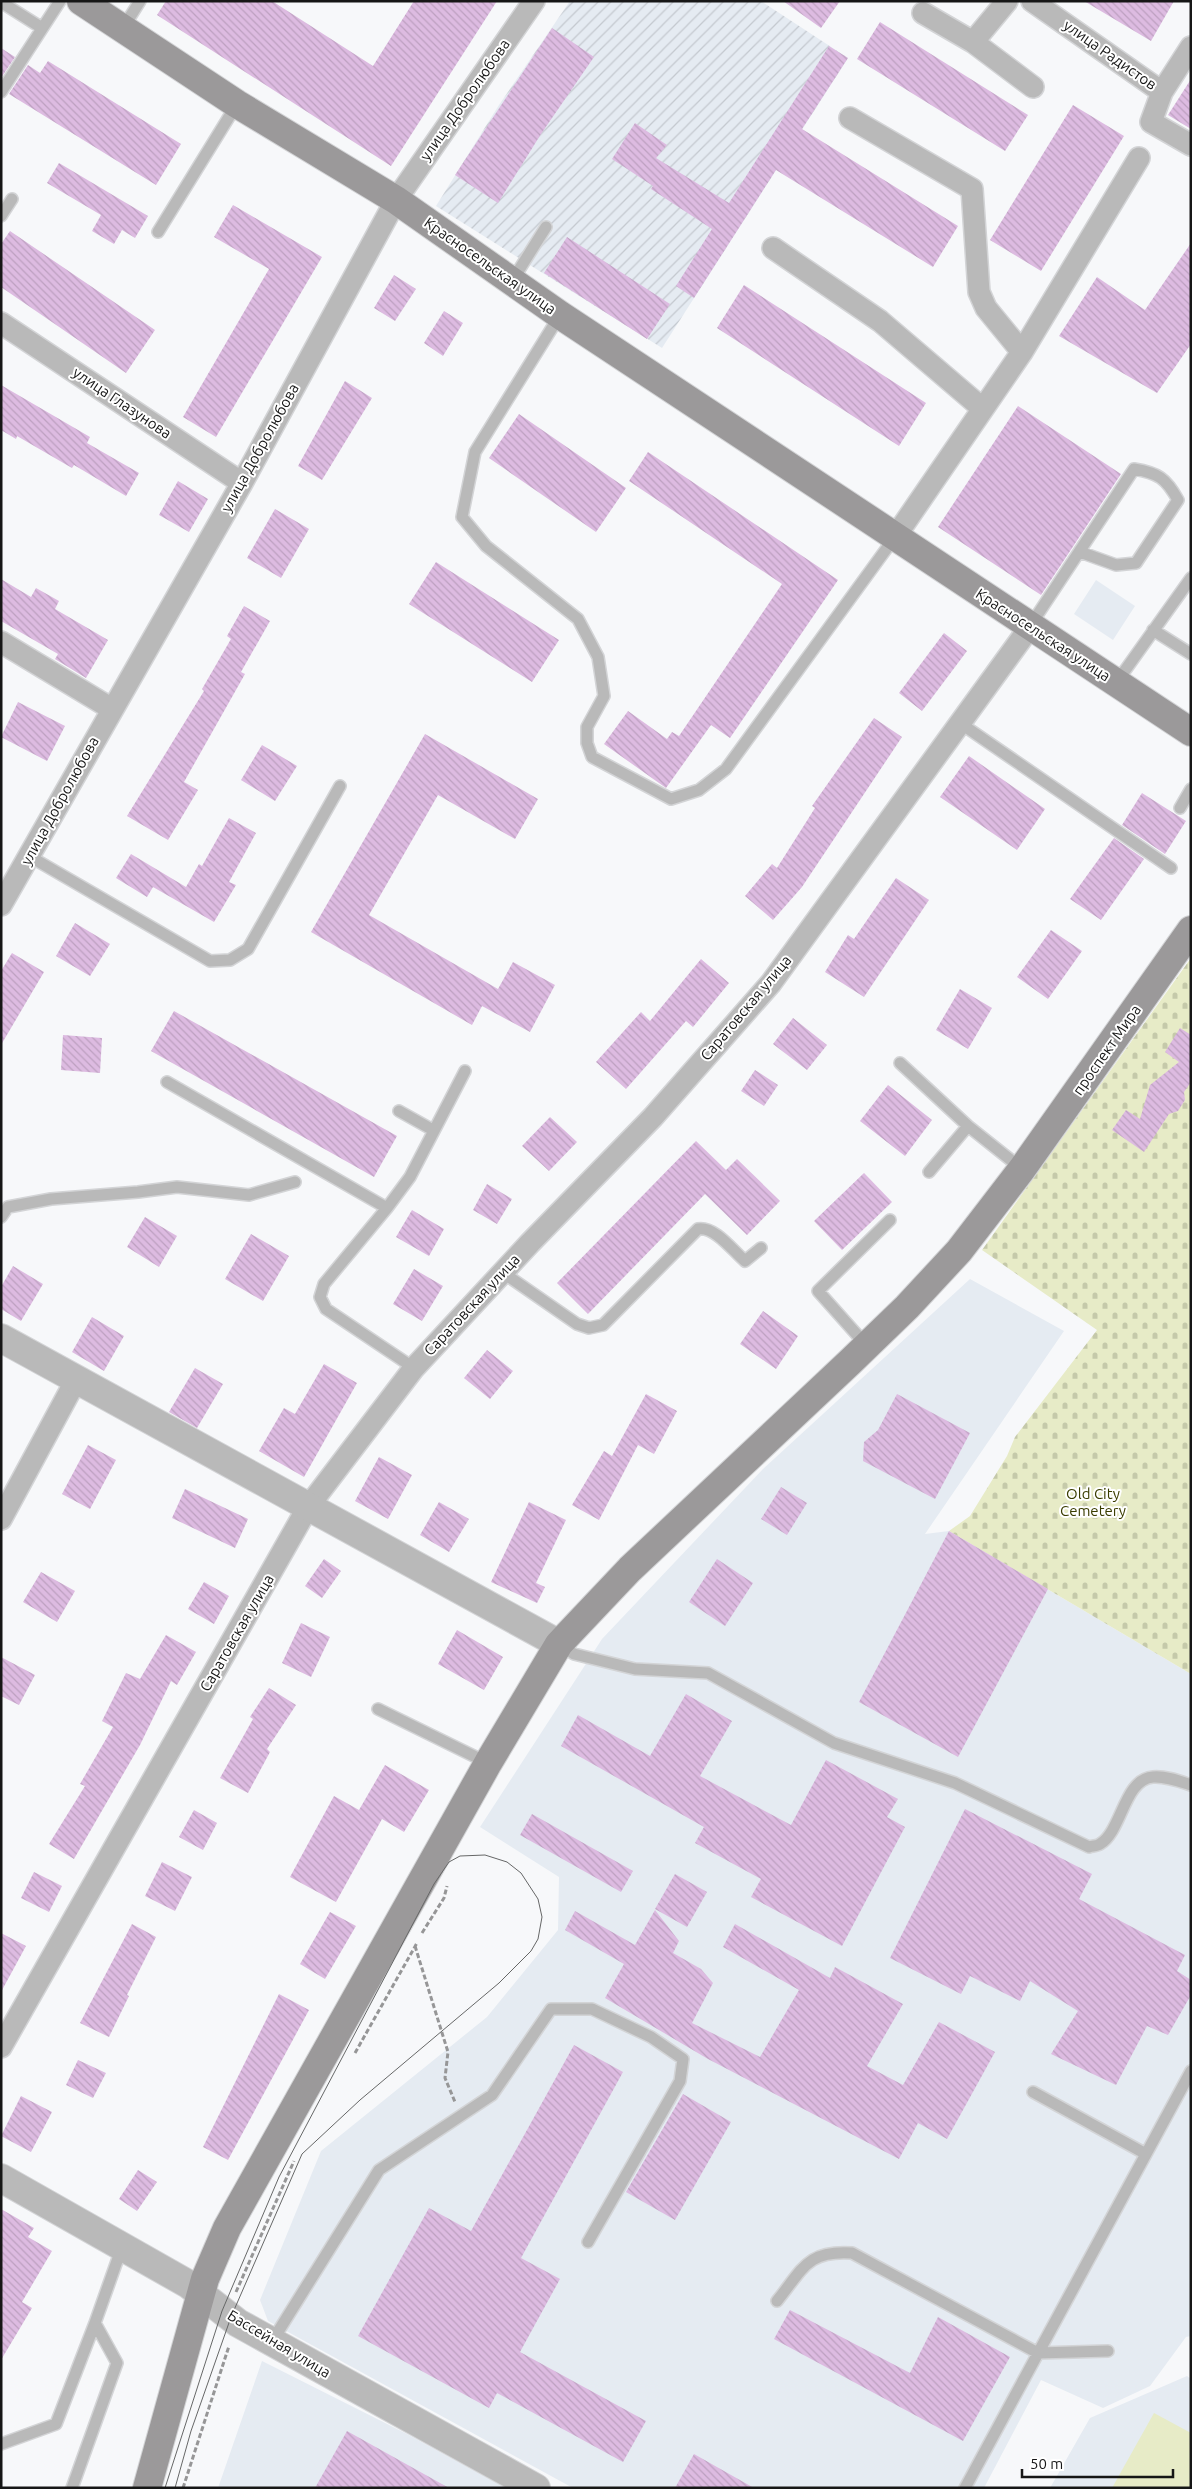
<svg xmlns="http://www.w3.org/2000/svg" width="1192" height="2489" viewBox="0 0 1192 2489" font-family="Ubuntu,sans-serif">
  <defs>
    <pattern id="industrial-furrows" width="10" height="10" patternUnits="userSpaceOnUse" patternTransform="scale(1.25)"><rect width="10" height="10" fill="#e5ebf2"/><path d="M-1 1l2-2M0 10L10 0M9 11l2-2" fill="none" stroke="#c4c9cf"/></pattern>
    <pattern id="cemetery-stones" width="16" height="16" patternUnits="userSpaceOnUse" patternTransform="scale(1.25)"><rect width="16" height="16" fill="#e7ebc7"/><path d="M2 7V4a2 2 0 0 1 4 0v3zM10 15v-3a2 2 0 0 1 4 0v3z" fill="#c5c9aa"/></pattern>
    <pattern id="building-back-hatch" width="6" height="6" patternUnits="userSpaceOnUse" patternTransform="scale(1.25)"><rect width="6" height="6" fill="#ddbbe1"/><path d="M-1 5l2 2M0 0l6 6M5-1l2 2" fill="none" stroke="#bda0c0"/></pattern>
  </defs>
  <rect width="100%" height="100%" fill="#f7f8fa"/>
  <path fill="#e5ebf2" d="M1096,580L1135,606L1113,640L1074,614Z
    M970,1279L1064,1331L925,1534L949,1531L1191,1674V2336L1186,2337L1150,2386L1103,2408L1041,2380L984,2488H573L268,2321L260,2300L321,2151L487,2017L558,1930L559,1877L480,1827L602,1639L763,1469Z
    M262,2361L407,2434L506,2488H218Z
    M1187,2376L1191,2379V2488H1050L1090,2418Z"/>
  <path fill="url(#industrial-furrows)" d="M570,1H761L848,58L662,348L436,206L499,105Z"/>
  <path fill="#e7ebc7" d="M1154,2413L1191,2433V2488H1112Z"/>
  <path fill="url(#cemetery-stones)" d="M1191,958V1674L949,1531L970,1516L1007,1456L1015,1437L1097,1330L982,1250Z"/>
  <path fill="url(#building-back-hatch)" d="M166,1H272L373,66L414,1H497L391,166L157,15Z
    M783,1H840L821,28Z
    M1084,1H1174L1151,41Z
    M880,22L1028,115L1005,151L857,59Z
    M552,28L594,57L541,134L498,203L455,175Z
    M829,46L848,58L802,129L958,226L933,267L776,170L694,298L676,286L712,229L651,189L653,186L612,159L635,123L667,145L656,158L729,203Z
    M1,48L15,57L1,78Z
    M48,61L181,144L156,185L9,94L28,65L40,73Z
    M1191,79V129L1168,115Z
    M1073,105L1124,136L1041,271L990,240Z
    M59,163L148,216L135,238L122,230L114,244L92,231L101,215L47,183Z
    M233,205L322,257L216,437L183,417L269,269L214,237Z
    M10,231L155,330L126,373L1,287V244Z
    M567,237L670,304L647,339L544,273Z
    M1191,243V344L1157,393L1059,336L1097,277L1145,310Z
    M394,275L416,289L395,321L374,308Z
    M744,285L926,403L899,446L717,328Z
    M444,311L463,323L443,356L424,343Z
    M345,381L372,398L322,480L298,466Z
    M1,385L90,437L87,443L139,473L126,496L74,465L72,468L17,436L16,439L1,430Z
    M1018,406L1121,474L1041,595L938,527Z
    M519,414L626,488L596,532L489,458Z
    M648,452L838,580L730,738L711,725L666,788L604,744L628,711L667,739L672,732L679,736L782,584L629,481Z
    M178,481L208,499L189,532L159,515Z
    M275,509L309,529L281,578L247,558Z
    M436,562L559,640L532,682L409,604Z
    M1,579L31,597L36,588L59,601L55,609L108,640L86,678L55,659L58,654L1,621Z
    M244,606L270,621L241,672L245,674L184,782L198,790L168,840L127,816L204,691L202,689L231,639L227,636Z
    M944,633L967,651L922,711L899,693Z
    M18,702L65,726L47,761L1,737Z
    M874,718L902,737L802,887L773,920L745,896L772,864L777,868L815,808L812,806Z
    M425,734L538,799L515,839L438,795L369,915L498,989L513,962L555,985L530,1032L482,1006L472,1025L311,932Z
    M262,745L297,766L275,801L241,780Z
    M969,756L1045,809L1017,850L940,797Z
    M1142,793L1186,821L1165,854L1122,825Z
    M229,818L256,833L229,882L236,885L214,922L153,887L147,897L116,878L131,854L186,887L199,864L202,866Z
    M1114,838L1144,859L1101,920L1070,899Z
    M896,878L929,900L864,997L825,972L848,935L854,939Z
    M75,923L110,944L90,976L56,956Z
    M1051,930L1082,951L1048,999L1017,977Z
    M12,953L44,972L1,1045V971Z
    M701,959L729,983L693,1027L686,1021L626,1089L596,1062L641,1012L650,1021Z
    M960,989L992,1008L968,1049L936,1030Z
    M174,1011L397,1136L374,1177L151,1051Z
    M793,1018L827,1045L807,1070L773,1044Z
    M1180,1028L1191,1035V1082L1184,1092L1185,1100L1178,1111L1169,1114L1144,1152L1112,1130L1126,1110L1140,1119L1150,1085L1179,1062L1165,1052Z
    M63,1035L102,1038L100,1073L61,1070Z
    M755,1070L778,1085L764,1106L741,1091Z
    M888,1085L932,1120L905,1156L860,1121Z
    M550,1117L577,1142L549,1171L522,1146Z
    M696,1141L726,1170L737,1159L780,1201L747,1235L705,1194L588,1314L557,1283Z
    M864,1173L892,1202L842,1250L814,1221Z
    M487,1184L512,1199L497,1224L473,1210Z
    M412,1210L444,1229L429,1256L396,1237Z
    M145,1217L177,1236L159,1267L127,1247Z
    M251,1234L289,1256L263,1301L225,1279Z
    M13,1266L43,1284L21,1321L1,1309V1287Z
    M414,1269L443,1286L422,1321L393,1304Z
    M763,1311L798,1336L776,1369L740,1344Z
    M92,1317L124,1336L104,1371L72,1352Z
    M487,1350L513,1371L490,1399L464,1378Z
    M324,1364L357,1383L304,1477L259,1451L284,1408L295,1414Z
    M195,1368L223,1384L197,1428L169,1412Z
    M646,1394L677,1411L654,1454L638,1445L599,1520L572,1505L604,1451L612,1456Z
    M897,1394L970,1433L935,1499L863,1461L864,1442L878,1430Z
    M88,1445L116,1460L90,1509L62,1494Z
    M379,1457L412,1475L388,1519L355,1501Z
    M781,1487L807,1503L787,1535L761,1519Z
    M185,1489L248,1519L235,1548L172,1518Z
    M439,1502L469,1519L449,1552L420,1535Z
    M529,1502L566,1520L536,1583L545,1587L537,1603L491,1582Z
    M949,1531L1048,1589L958,1757L859,1702Z
    M324,1559L341,1571L322,1598L305,1586Z
    M717,1559L753,1583L725,1626L689,1602Z
    M41,1572L75,1591L57,1622L23,1602Z
    M204,1582L229,1596L214,1624L188,1609Z
    M301,1623L330,1637L311,1677L282,1663Z
    M457,1630L503,1657L484,1690L438,1664Z
    M166,1635L196,1652L177,1685L171,1681L140,1745L74,1859L49,1844L85,1786L80,1784L113,1727L102,1721L126,1673L140,1679Z
    M1,1657L35,1675L19,1705L1,1696Z
    M269,1688L296,1705L267,1749L270,1752L248,1793L220,1778L253,1719L250,1717Z
    M686,1694L732,1721L700,1776L791,1825L826,1760L898,1799L887,1817L905,1827L842,1946L751,1897L761,1879L695,1843L704,1827L561,1746L578,1715L650,1756Z
    M385,1765L429,1790L404,1832L382,1819L336,1902L290,1877L334,1796L359,1810Z
    M965,1809L1092,1874L1079,1899L1185,1955L1177,1971L1191,1980V1995L1168,2035L1147,2026L1116,2085L1051,2054L1078,2011L1030,1981L1020,2001L970,1976L961,1994L890,1958Z
    M194,1810L217,1823L203,1850L179,1837Z
    M532,1814L633,1871L621,1892L520,1835Z
    M162,1862L192,1877L175,1911L145,1896Z
    M34,1872L62,1886L49,1912L21,1898Z
    M675,1874L707,1892L687,1927L655,1909Z
    M655,1910L679,1941L673,1953L701,1969L713,1983L692,2023L760,2057L799,1990L723,1947L735,1924L830,1978L835,1967L903,2004L867,2066L903,2085L939,2022L995,2052L947,2139L918,2123L899,2159L708,2059L605,1998L624,1964L565,1930L575,1911L635,1945Z
    M330,1912L356,1926L325,1979L300,1964Z
    M132,1924L156,1937L127,1995L129,1996L109,2037L80,2023Z
    M1,1933L26,1946L1,1992Z
    M279,1994L309,2010L228,2160L203,2147Z
    M574,2045L623,2072L521,2258L560,2279L520,2352L646,2421L623,2462L497,2393L489,2408L358,2336L429,2208L471,2231Z
    M78,2060L106,2073L93,2098L66,2085Z
    M683,2094L731,2122L675,2220L626,2192Z
    M21,2096L52,2112L31,2152L1,2136Z
    M138,2170L157,2182L137,2211L119,2199Z
    M1,2209L34,2228L28,2237L52,2251L22,2302L32,2308L1,2360Z
    M790,2310L910,2373L938,2317L1010,2357L963,2441L774,2339Z
    M347,2431L449,2488H315Z
    M694,2454L754,2488H675Z"/>
  <g fill="none" stroke-linecap="round" stroke-linejoin="round">
    <defs>
      <path id="service" d="M1,2L42,28
        M123,28L140,1
        M1,92L60,1
        M1,216L12,199
        M158,232L237,104
        M512,281L546,227
        M560,315L475,452L462,517L486,546L578,619L598,657L604,696L587,727V743L592,757L671,799L699,790L726,769L895,537
        M1030,626L1134,469C1158,473 1166,478 1178,500L1136,563L1116,565L1080,552
        M1153,630L1191,654
        M1116,683L1191,578
        M960,723L1171,868
        M1180,808L1191,789
        M29,856L210,961L230,960L248,949L340,786
        M900,1063L968,1126L1022,1169
        M167,1082L387,1208
        M399,1111L433,1130
        M929,1172L968,1126
        M1,1217L8,1207L51,1199L138,1192L177,1187L249,1195L295,1182
        M502,1272L577,1324L589,1328L603,1325L698,1229C715,1226 733,1251 745,1261L761,1248
        M867,1346L818,1291L890,1220
        M414,1368L326,1309L320,1297L324,1284L387,1208L410,1177L465,1071
        M559,1644L574,1654L635,1669L708,1673L834,1743L955,1783L1089,1847C1092,1846 1097,1846 1100,1844C1122,1831 1124,1779 1153,1777C1166,1776 1179,1781 1191,1785
        M378,1709L488,1763
        M1033,2092L1146,2154
        M777,2301C803,2269 807,2250 852,2253L1038,2353L1108,2351
        M271,2343L379,2170L492,2095L551,2009H592L651,2037L683,2059L680,2081L588,2242
        M1,2444L56,2424L95,2323
        M72,2488L117,2363L95,2323L122,2247
        M965,2488L1191,2071"/>
      <path id="minor" d="M1007,1L973,42L1033,87
        M1032,1L1162,92
        M923,13L973,42
        M1191,47L1162,92L1151,122L1191,145
        M850,118L972,189L979,292L986,308L1022,352
        M773,248L880,321L983,409
        M1,323L242,483
        M895,537L1022,352L1139,158
        M1,642L112,709
        M1,905L242,483L396,200L534,1
        M1,1519L76,1380
        M1,2047L308,1507L414,1368L530,1243L653,1117L771,983L1030,627"/>
      <path id="tertiary" d="M1,1338L559,1644
        M1,2178L188,2284L238,2323L536,2488"/>
      <path id="secondary" d="M81,1L237,104L396,200L560,315L1191,732
        M147,2488L205,2279L227,2228L488,1763L559,1644L630,1569L850,1362L907,1307L959,1251L1022,1169L1191,930"/>
    </defs>
    <use href="#service" stroke="#d3d4d6" stroke-width="14"/>
    <use href="#minor" stroke="#d3d4d6" stroke-width="24"/>
    <use href="#tertiary" stroke="#d3d4d6" stroke-width="30"/>
    <use href="#secondary" stroke="#d3d4d6" stroke-width="30"/>
    <path stroke="#969697" stroke-width="3" stroke-dasharray="5 2.5" stroke-linecap="butt" d="M422,1933L444,1898L447,1886
      M415,1946L448,2052L445,2078L455,2102
      M355,2053L417,1943
      M236,2292L294,2161
      M183,2488L229,2346"/>
    <use href="#service" stroke="#b9b9b9" stroke-width="11"/>
    <use href="#minor" stroke="#b9b9b9" stroke-width="21"/>
    <use href="#tertiary" stroke="#b9b9b9" stroke-width="28"/>
    <use href="#secondary" stroke="#9b999a" stroke-width="28"/>
    <path stroke="#666767" stroke-width="1" d="M165,2488L222,2311L279,2177L434,1884L449,1862L460,1856L485,1855L507,1862L521,1873L538,1899L542,1917L538,1939L531,1951L499,1983L360,2100L302,2154L231,2317L191,2431L175,2488"/>
  </g>
  <g text-anchor="middle" stroke-width="4" stroke-linejoin="round" paint-order="stroke">
    <g font-size="15" fill="#161616" stroke="#fff">
      <text transform="translate(1110 55) rotate(35)" y="5">улица Радистов</text>
      <text transform="translate(465 100) rotate(-55)" y="5">улица Добролюбова</text>
      <text transform="translate(490 266) rotate(35)" y="5">Красносельская улица</text>
      <text transform="translate(122 403) rotate(34)" y="5">улица Глазунова</text>
      <text transform="translate(260 448) rotate(-61)" y="5">улица Добролюбова</text>
      <text transform="translate(1043 635) rotate(33)" y="5">Красносельская улица</text>
      <text transform="translate(60 801) rotate(-61)" y="5">улица Добролюбова</text>
      <text transform="translate(746 1008) rotate(-50)" y="5">Саратовская улица</text>
      <text transform="translate(1107 1050) rotate(-55)" y="5">проспект Мира</text>
      <text transform="translate(472 1305) rotate(-47)" y="5">Саратовская улица</text>
      <text transform="translate(237 1633) rotate(-60)" y="5">Саратовская улица</text>
      <text transform="translate(279 2344) rotate(31)" y="5">Бассейная улица</text>
    </g>
    <g font-size="15" fill="#3a3d01" stroke="#fff">
      <text x="1093" y="1499">Old City<tspan x="1093" dy="17">Cemetery</tspan></text>
    </g>
  </g>
  <rect width="1192" height="2489" fill="none" stroke="#161616" stroke-width="5"/>
  <path d="M1022 2469v8h151v-8" fill="none" stroke="#161616" stroke-width="2.5"/>
  <text x="1030" y="2469" font-size="15" fill="#161616" stroke="#ffffff" stroke-width="4" paint-order="stroke">50 m</text>
</svg>
